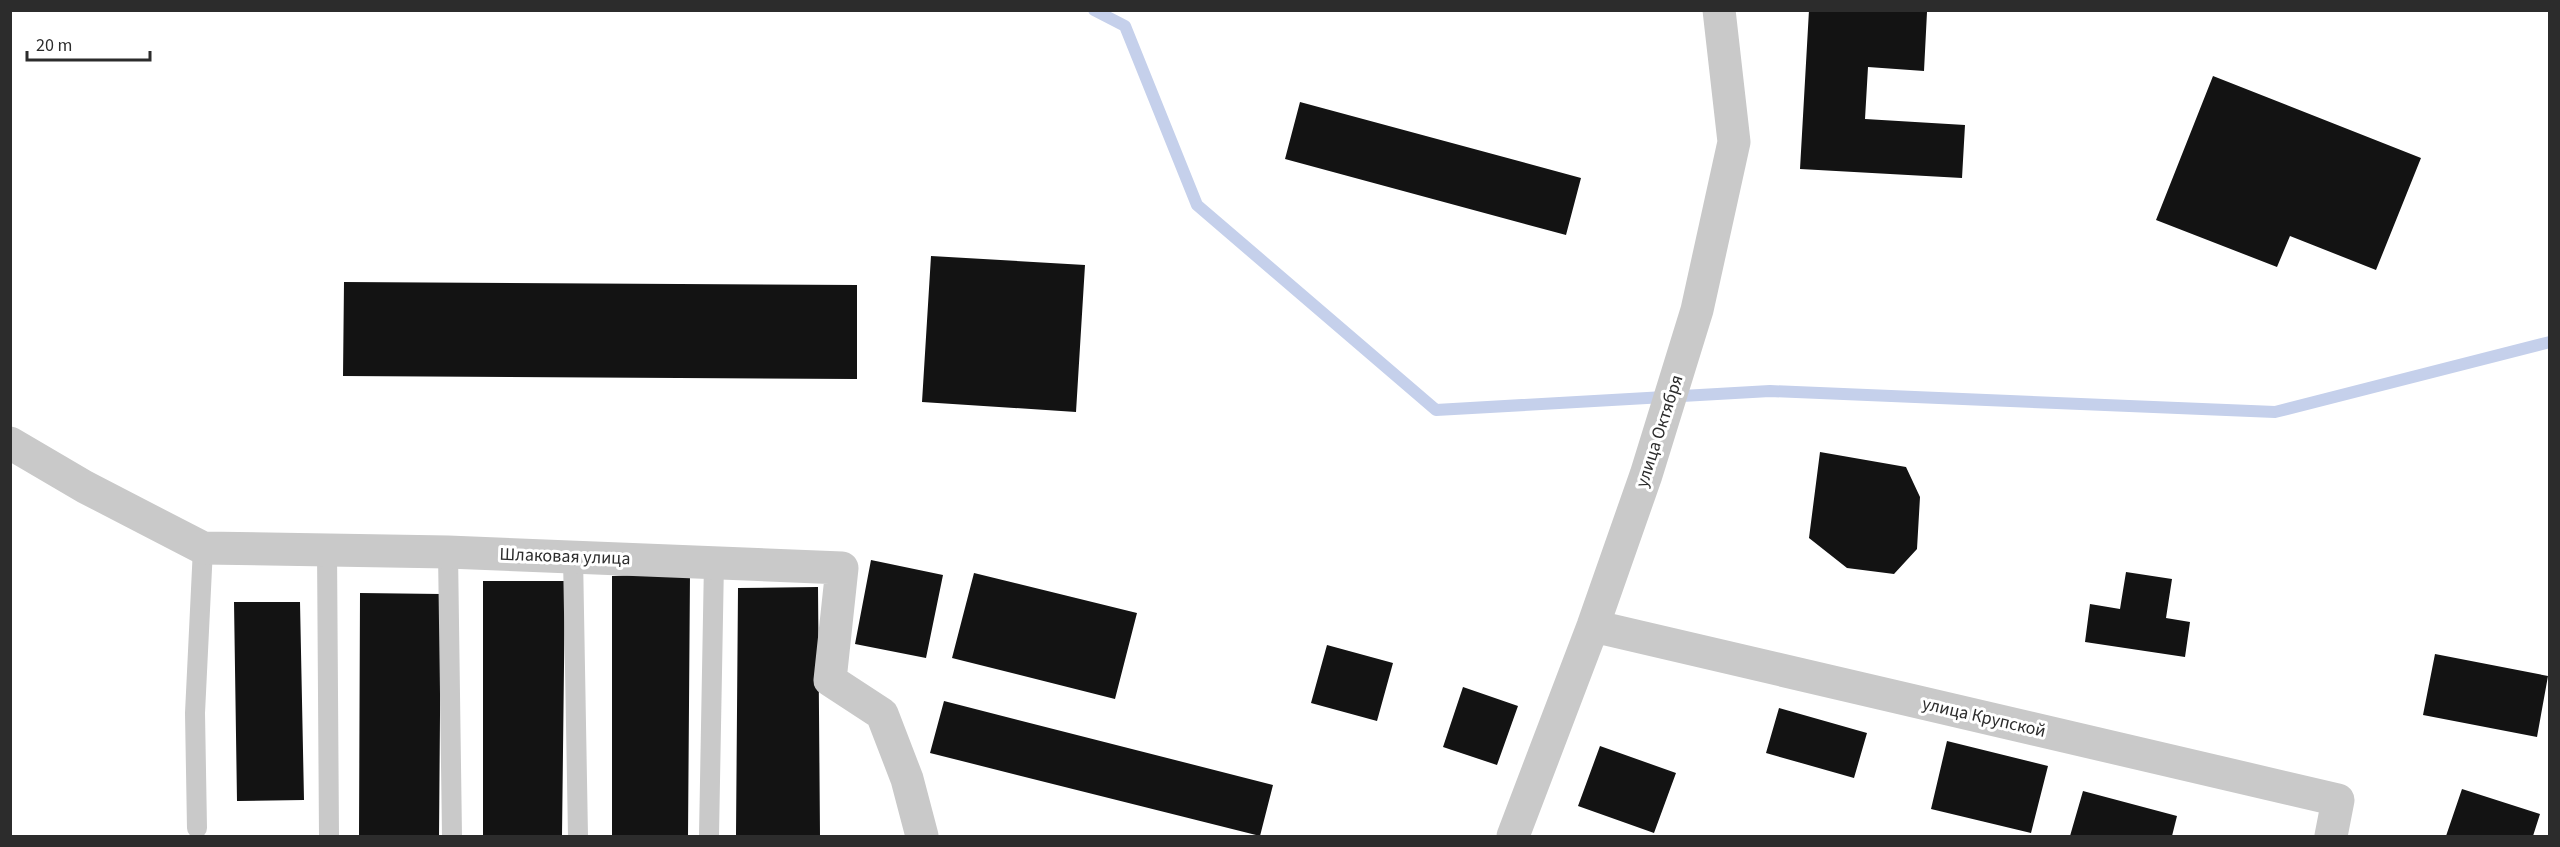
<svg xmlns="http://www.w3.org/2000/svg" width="2560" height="847" viewBox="0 0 2560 847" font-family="'Source Sans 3',sans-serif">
  <rect width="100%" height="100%" fill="#fff"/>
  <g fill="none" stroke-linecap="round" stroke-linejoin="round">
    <path stroke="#c5d0eb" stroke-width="12" d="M1094,10L1125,26L1197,205L1436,410L1770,391L2275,412L2550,342"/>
  </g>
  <path fill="#131313" d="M1809,10L1927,12L1924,71L1868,67L1865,119L1965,125L1962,178L1800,169Z
    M2213,76L2421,158L2376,270L2290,236L2277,267L2156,220Z
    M1300,102L1581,178L1566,235L1285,159Z
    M931,256L1085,265L1076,412L922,402Z
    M344,282L857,285V379L343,376Z
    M1820,452L1906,467L1920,497L1917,549L1894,574L1847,568L1809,538Z
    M871,560L943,575L926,658L855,644Z
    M2126,572L2172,579L2166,618L2190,622L2185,657L2085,642L2090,604L2120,609Z
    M690,573L688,836H612V576Z
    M974,573L1137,613L1115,699L952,658Z
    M483,581H565L562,836H483Z
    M818,587L820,836L736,835L738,588Z
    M360,593L441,594L439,836H359Z
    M234,602H300L304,800L237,801Z
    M1327,645L1393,663L1377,721L1311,703Z
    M2435,654L2548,676L2537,737L2423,715Z
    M1463,687L1518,706L1497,765L1443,747Z
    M944,701L1273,785L1260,836L930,753Z
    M1779,708L1867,733L1854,778L1766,753Z
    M1947,741L2048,766L2031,833L1931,809Z
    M1600,746L1676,773L1654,833L1578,806Z
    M2462,789L2540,814L2533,836H2446Z
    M2083,791L2177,816L2172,836H2070Z"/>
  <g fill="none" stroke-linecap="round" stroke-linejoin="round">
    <path stroke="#c9c9c9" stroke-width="20" d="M327,550L329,836
      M448,552L452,836
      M573,556L578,836
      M197,828L195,713L203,548
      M709,836L714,562"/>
    <path stroke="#c9c9c9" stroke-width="33" d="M10,443L85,487L203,548L448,552L842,568L830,680L882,714L907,779L922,836
      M1593,626L2338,800L2331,836
      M1513,836L1593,626L1646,475L1697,310L1734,142L1719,10"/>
  </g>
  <g text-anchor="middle" stroke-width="6" stroke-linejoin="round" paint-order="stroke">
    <g font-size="18" fill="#2c2c2c" stroke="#fff">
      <text transform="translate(1659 431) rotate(-72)" y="6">улица Октября</text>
      <text transform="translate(565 556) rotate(2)" y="6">Шлаковая улица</text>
      <text transform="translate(1984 717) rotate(13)" y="6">улица Крупской</text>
    </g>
  </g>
  <rect width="2560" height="847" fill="none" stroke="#2c2c2c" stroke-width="24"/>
  <path d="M27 51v9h123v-9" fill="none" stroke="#2c2c2c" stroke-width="3"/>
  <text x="36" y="51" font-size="18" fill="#2c2c2c" stroke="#ffffff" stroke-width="4.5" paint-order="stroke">20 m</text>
</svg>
